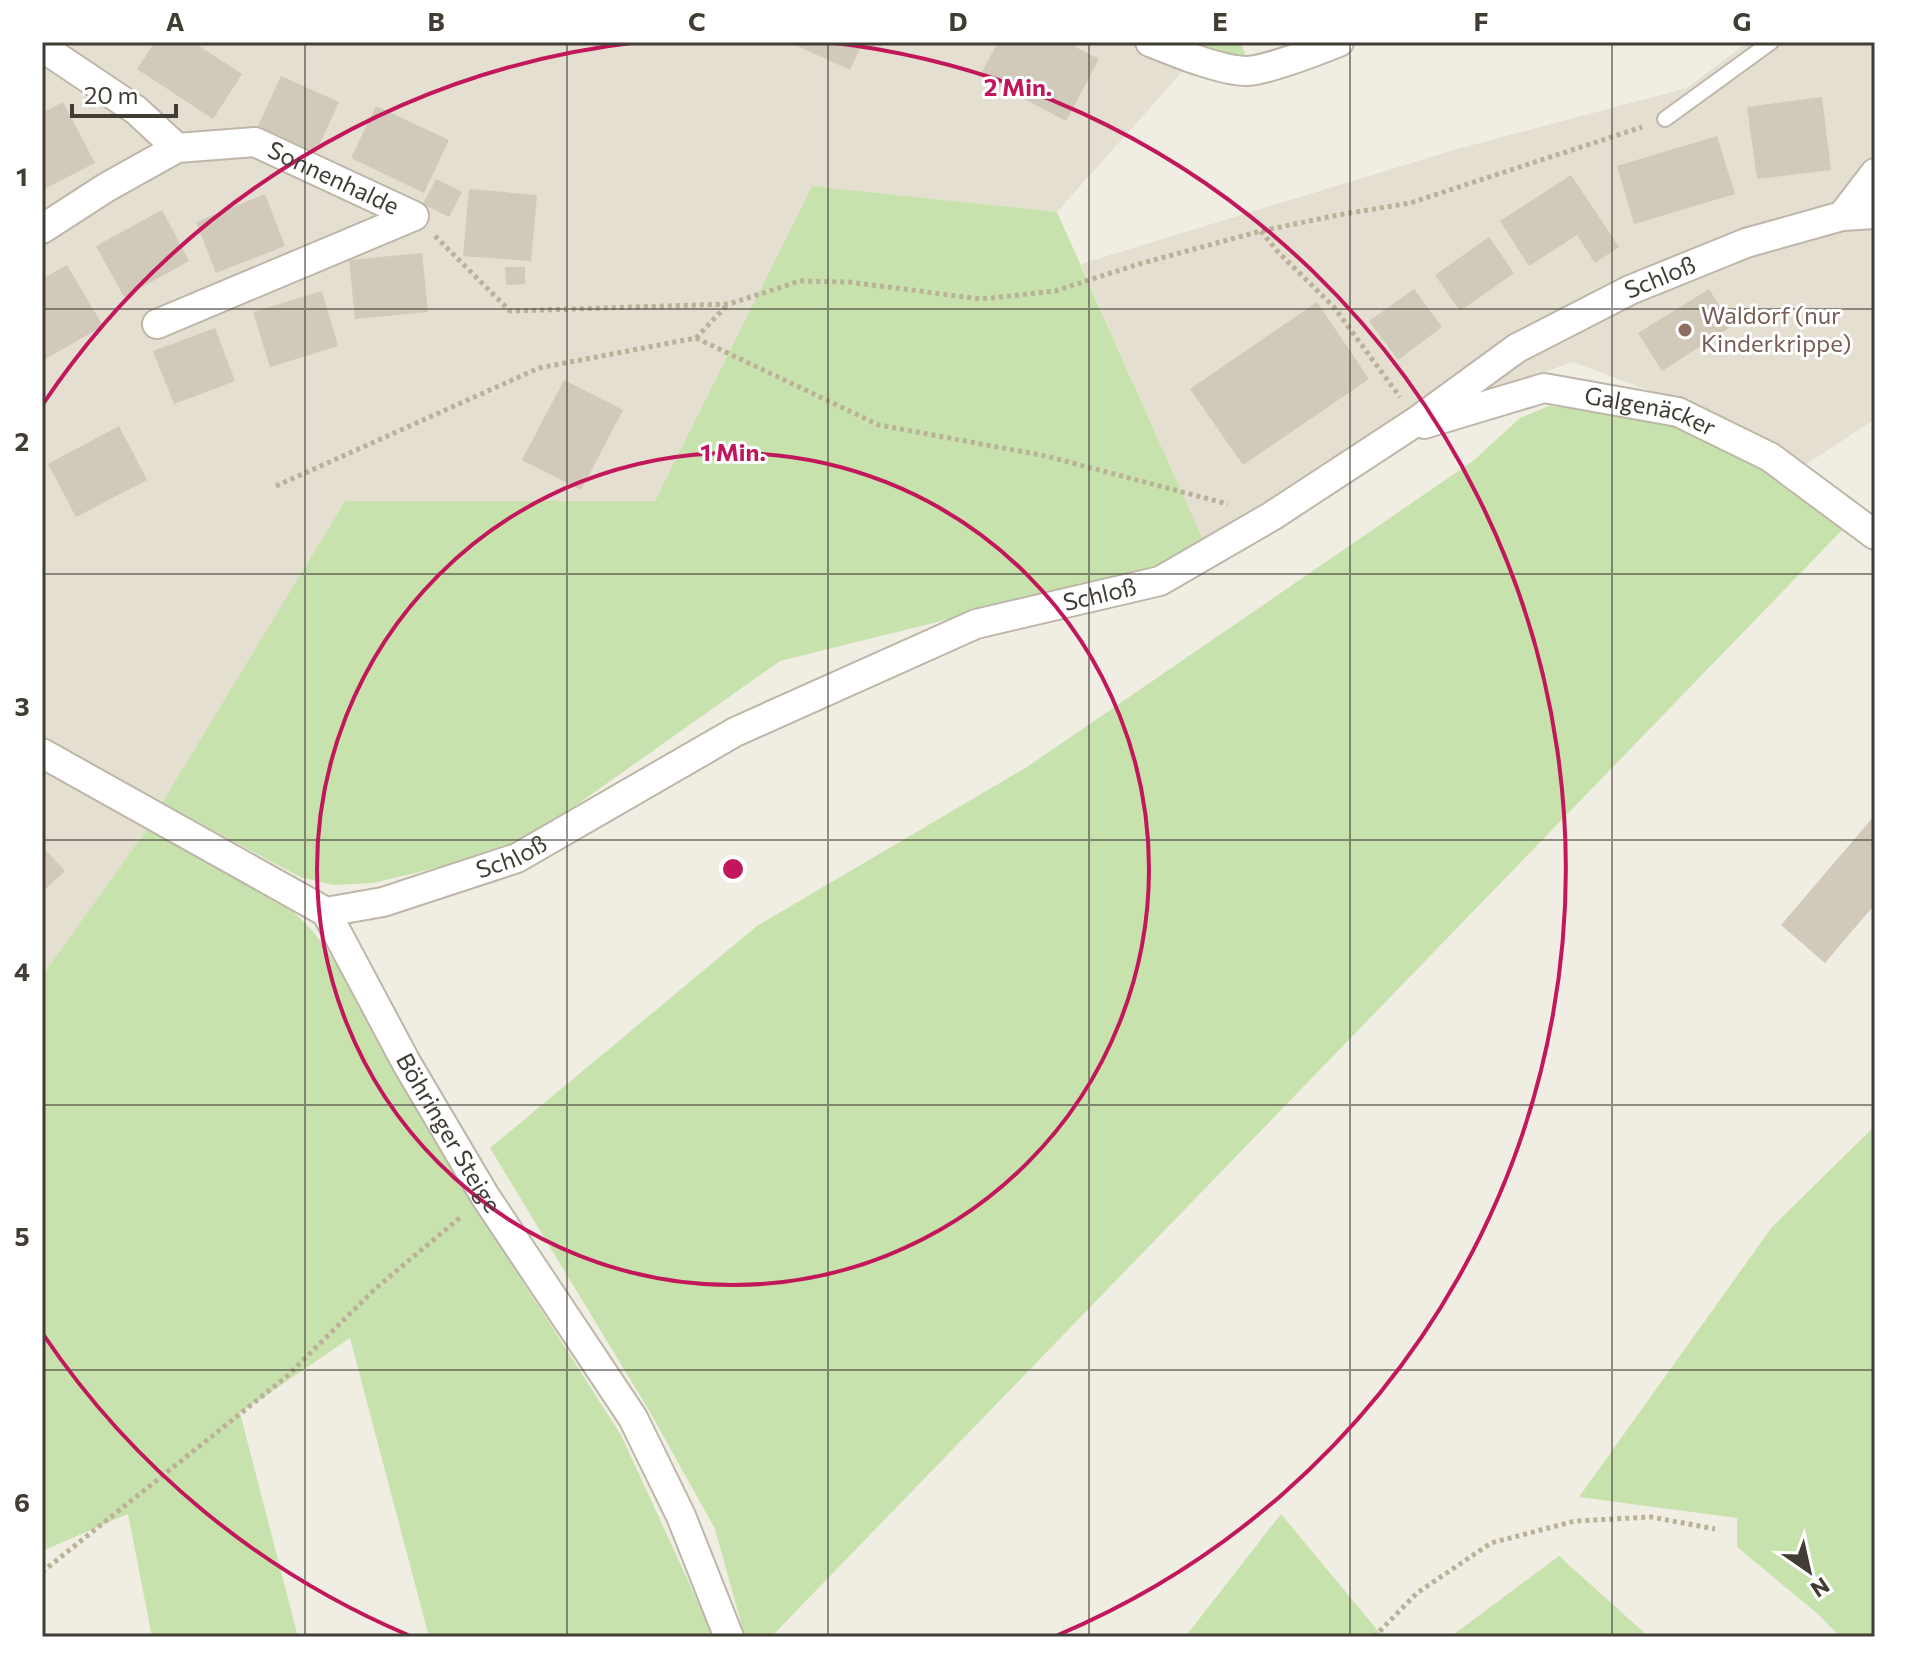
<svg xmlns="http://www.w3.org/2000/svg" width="1917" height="1679" viewBox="0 0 1917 1679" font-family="Commissioner,sans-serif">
  <rect width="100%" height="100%" fill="#f0ede3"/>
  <path fill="#e4dfd1" d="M42,42H1174L1199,53L1057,212L812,186L655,501H345L150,825L42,976Z
    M1748,42H1875V419L1802,467L1683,403L1573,362L1471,397L1204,542L1081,264L1454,150L1687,88Z"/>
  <path fill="#c8e2ad" d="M1174,42H1241L1246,57L1199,53Z
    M812,186L1057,212L1204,542L1155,568L780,661L514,849L373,883L333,885L300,877L162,803L345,501H655Z
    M1549,406L1674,420L1762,467L1846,526L771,1637H745L715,1529L650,1412L490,1148L757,926L1027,767L1473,461L1520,418Z
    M150,825C198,851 250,875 292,911C313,928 328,951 342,973L466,1193L621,1435L714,1637H429L350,1338L240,1413L298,1637H152L128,1514L42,1551V976Z
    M1875,1126V1637H1840L1818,1614L1737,1547V1518L1579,1497L1772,1227Z
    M1281,1514L1383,1637H1185Z
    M1559,1556L1649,1637H1450Z"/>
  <path fill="#d1c9b9" d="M155,42H193L242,74L213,119L137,69Z
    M789,42H863L850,70Z
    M998,42H1066L1099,59L1066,121L980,76Z
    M281,76L339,102L316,152L258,126Z
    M1822,97L1831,170L1757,179L1747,107Z
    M63,102L95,163L42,190V113Z
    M376,106L449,140L424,193L351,158Z
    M1717,136L1735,194L1634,224L1617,166Z
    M1571,175L1619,247L1595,263L1577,235L1529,266L1500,221Z
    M436,179L462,192L449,217L423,204Z
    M469,189L537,195L531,261L463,256Z
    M265,194L285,246L216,273L196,222Z
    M162,210L189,261L124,297L96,246Z
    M1489,237L1514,273L1460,311L1435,275Z
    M422,253L428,312L355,319L349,260Z
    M67,265L103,326L42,361V279Z
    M505,267H525V284L506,285Z
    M1414,289L1442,327L1398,360L1369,321Z
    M1709,289L1732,326L1662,371L1638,333Z
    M322,291L338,346L270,367L253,312Z
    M1317,302L1369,379L1243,465L1190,389Z
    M215,328L235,381L174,404L153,351Z
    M564,380L623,410L581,490L522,460Z
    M119,426L147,480L76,517L48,464Z
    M1875,815V904L1825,963L1781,925Z
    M42,846L65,871L42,892Z"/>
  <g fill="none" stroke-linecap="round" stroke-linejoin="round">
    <defs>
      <path id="lane" d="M1665,119L1771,42"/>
      <g id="street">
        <path d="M1150,42C1175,52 1221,71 1247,71C1267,70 1319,50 1339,42"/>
        <path d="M42,47L136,110L177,148"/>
        <path d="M1842,216L1875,173"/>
        <path id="s1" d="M42,229L107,187L177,148L255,142L414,216L157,324"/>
        <path id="s2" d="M1424,424L1544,388L1678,412L1770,457L1875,535"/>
        <path id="s3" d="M42,753L326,912L407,1064L485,1196L633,1418L681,1516L729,1637"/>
        <path id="s4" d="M326,912L383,902L517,858L735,732L976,624L1160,581L1272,516L1417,421L1517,348L1630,290L1746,243L1842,216L1875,214"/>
      </g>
    </defs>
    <use href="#lane" stroke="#beb7a9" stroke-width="18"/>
    <use href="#street" stroke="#beb7a9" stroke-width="32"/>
    <path stroke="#bbb198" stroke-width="5" stroke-dasharray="4 4" stroke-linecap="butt" d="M1261,231L1278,252L1333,306L1400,397
      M435,236L510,311L729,304L800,281L849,282L981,299L1055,291L1139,264L1261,231L1338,215L1410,203L1642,127
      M696,338L879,425L1046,456L1228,504
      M276,486L539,368L696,338L728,304
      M42,1572L286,1377L376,1288L462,1216
      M1374,1637L1417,1593L1491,1543L1575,1521L1651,1517L1715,1529"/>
    <use href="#lane" stroke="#fff" stroke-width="14"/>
    <use href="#street" stroke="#fff" stroke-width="28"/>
  </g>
  <path fill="none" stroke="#413d34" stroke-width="2" stroke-opacity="0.55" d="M305,42V1637M567,42V1637M828,42V1637M1089,42V1637M1350,42V1637M1612,42V1637M42,309H1875M42,574H1875M42,840H1875M42,1105H1875M42,1370H1875"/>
  <g fill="none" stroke="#c2185b" stroke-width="4">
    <circle cx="733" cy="869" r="416"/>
    <path d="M408 1635A832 832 0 0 1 43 1334M43 404A832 832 0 0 1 639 42M827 42A832 832 0 0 1 1058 1635"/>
  </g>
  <circle fill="#8d6e63" stroke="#fff" stroke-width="3" cx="1685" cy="330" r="8"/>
  <g text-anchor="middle" stroke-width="6" stroke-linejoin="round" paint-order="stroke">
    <g font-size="24" fill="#413d34" stroke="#fff">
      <text dy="8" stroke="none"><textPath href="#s1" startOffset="322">Sonnenhalde</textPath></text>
      <text dy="8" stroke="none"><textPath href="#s4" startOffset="1490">Schloß</textPath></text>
      <text dy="8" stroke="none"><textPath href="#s2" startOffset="234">Galgenäcker</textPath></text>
      <text dy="8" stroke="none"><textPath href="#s4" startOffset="842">Schloß</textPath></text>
      <text dy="8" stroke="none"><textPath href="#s4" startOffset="194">Schloß</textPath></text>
      <text dy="8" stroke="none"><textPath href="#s3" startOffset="578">Böhringer Steige</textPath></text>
    </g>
    <g font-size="24" fill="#785e54" stroke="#fff" text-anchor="start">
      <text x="1701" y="324">Waldorf (nur<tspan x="1701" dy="28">Kinderkrippe)</tspan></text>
    </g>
  </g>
  <circle cx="733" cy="869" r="12" fill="#c2185b" stroke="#fff" stroke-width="4"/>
  <g font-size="24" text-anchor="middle" font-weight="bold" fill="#c2185b" stroke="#fff" stroke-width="6" stroke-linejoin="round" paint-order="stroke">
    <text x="1018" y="96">2 Min.</text>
    <text x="733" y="461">1 Min.</text>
  </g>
  <rect width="1917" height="1679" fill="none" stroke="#ffffff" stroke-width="88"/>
  <g transform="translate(1809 1571) rotate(146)" stroke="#ffffff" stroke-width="6" paint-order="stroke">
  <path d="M0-6L14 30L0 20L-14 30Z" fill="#413d34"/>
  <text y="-12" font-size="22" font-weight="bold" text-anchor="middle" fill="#413d34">N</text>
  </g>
  <path d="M72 104v12h104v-12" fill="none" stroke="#413d34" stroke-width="4"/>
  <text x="84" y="104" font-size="24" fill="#413d34" stroke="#ffffff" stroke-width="6" paint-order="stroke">20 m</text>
  <rect x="44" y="44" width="1829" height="1591" fill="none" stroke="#413d34" stroke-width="3"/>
  <g font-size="26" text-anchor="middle" font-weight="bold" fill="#413d34">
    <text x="175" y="31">A</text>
    <text x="436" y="31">B</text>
    <text x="697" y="31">C</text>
    <text x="958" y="31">D</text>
    <text x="1220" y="31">E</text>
    <text x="1481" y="31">F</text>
    <text x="1742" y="31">G</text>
    <text x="22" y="186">1</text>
    <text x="22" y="451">2</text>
    <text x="22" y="716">3</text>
    <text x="22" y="981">4</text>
    <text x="22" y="1246">5</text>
    <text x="22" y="1512">6</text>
  </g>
</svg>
